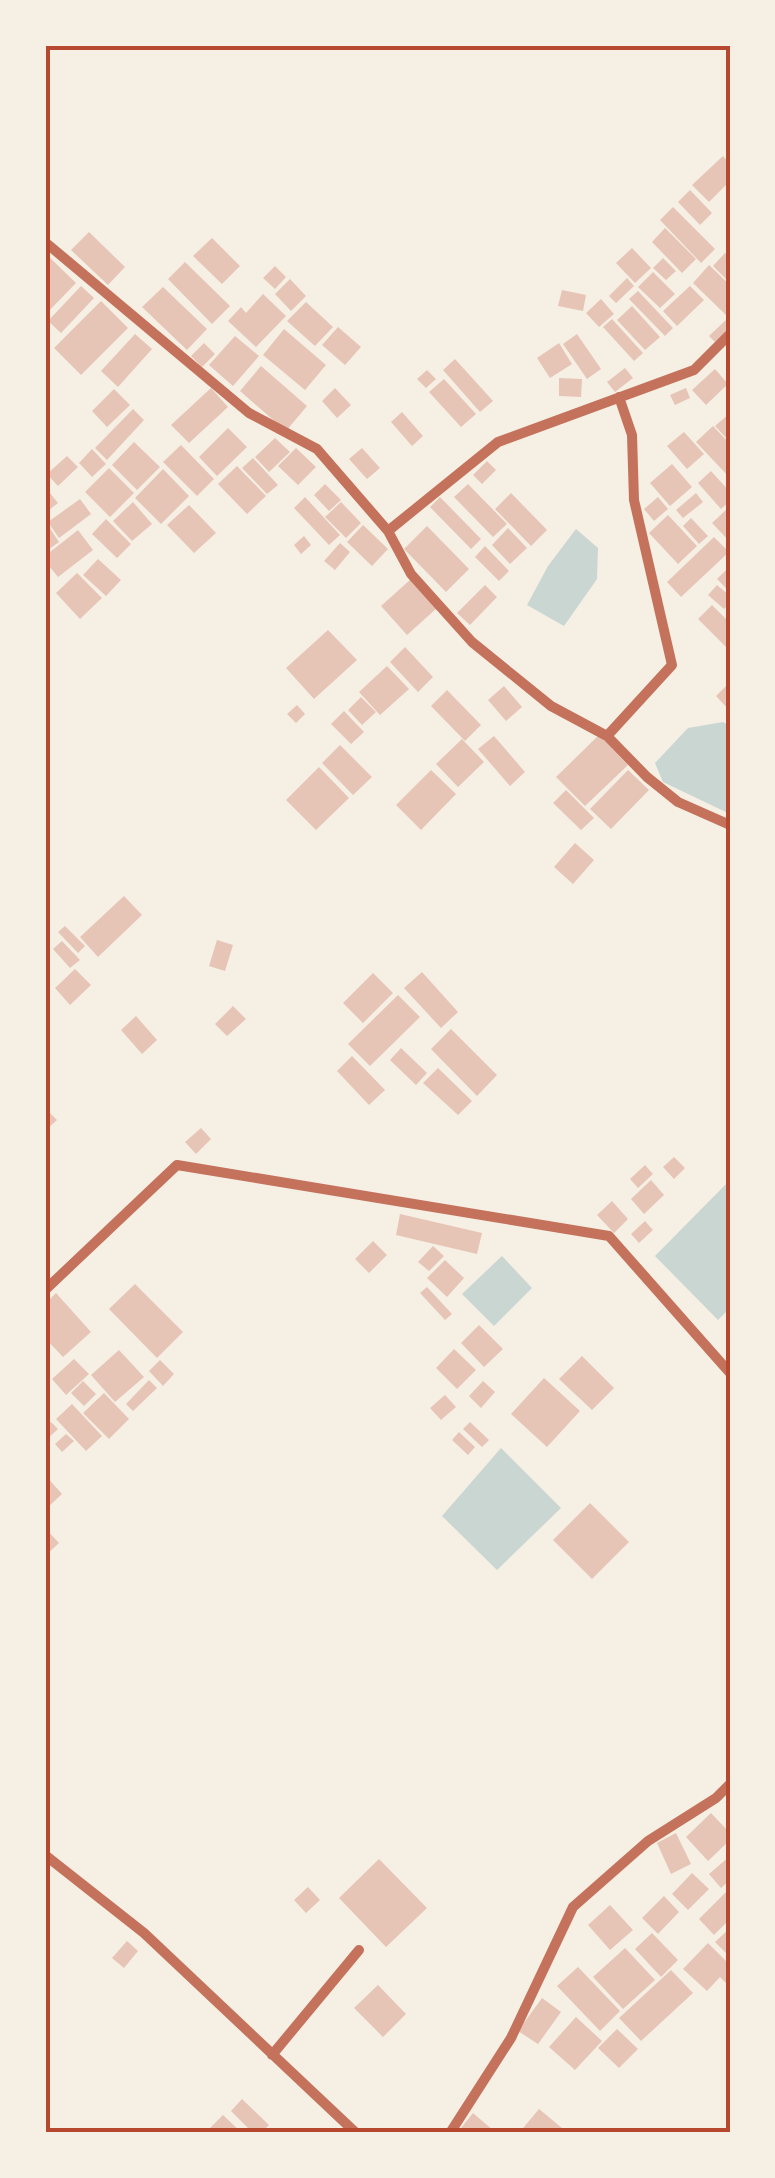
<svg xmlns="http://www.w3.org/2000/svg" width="775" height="2178" viewBox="0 0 775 2178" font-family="Inter,sans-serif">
  <rect width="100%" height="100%" fill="#f6efe4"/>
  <path fill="#c9d6d2" d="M576,529L598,548L597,579L564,626L527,605L548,566Z
    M723,722L730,726V814L663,782L655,763L688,728Z
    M730,1180V1308L718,1320L655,1256Z
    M502,1256L532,1288L494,1326L462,1294Z
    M501,1448L561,1508L497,1570L442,1516Z"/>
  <path fill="#e6c5b7" d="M723,156L730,164V181L709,202L692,185Z
    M690,190L712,213L700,225L678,202Z
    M673,207L715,249L701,263L660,220Z
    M665,228L696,259L682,273L652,242Z
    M89,232L125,267L108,285L71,250Z
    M212,238L240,266L222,284L193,256Z
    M632,248L651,268L635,283L616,263Z
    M45,253L76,283L45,315Z
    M725,253L730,257V283L713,266Z
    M663,258L676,271L666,280L653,268Z
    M185,262L230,306L212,324L168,279Z
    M709,265L730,285V311L726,315L693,283Z
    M275,266L286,277L275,289L263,278Z
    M653,272L675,294L660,308L638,287Z
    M627,278L634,286L616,303L609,296Z
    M290,279L306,296L291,311L275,294Z
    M81,286L94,298L61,333L48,321Z
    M690,286L704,300L677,326L663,311Z
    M163,287L207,329L187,350L142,307Z
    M562,290L586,295L583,311L558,306Z
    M638,291L673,328L665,336L629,299Z
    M263,294L286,316L256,347L228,321L241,307L246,313Z
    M601,299L614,314L599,327L586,313Z
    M101,301L128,328L81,375L54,348Z
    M306,302L333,327L315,346L287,321Z
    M632,306L660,337L645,350L617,320Z
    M730,316V328L715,342L709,336Z
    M612,319L643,353L634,361L603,327Z
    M338,327L361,347L345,365L322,345Z
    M284,329L326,365L305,390L263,355Z
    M135,334L152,349L118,387L101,371Z
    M577,334L601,369L587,379L563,344Z
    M235,336L259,356L233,386L209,365Z
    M204,343L215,354L202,367L191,356Z
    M559,343L572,364L550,378L537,358Z
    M455,359L493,401L480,412L443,370Z
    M261,366L307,406L286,431L240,391Z
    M625,368L633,378L615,392L607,382Z
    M715,369L728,384L706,405L692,390Z
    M427,370L436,379L426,388L417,379Z
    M559,378L582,379L581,397L559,396Z
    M444,379L476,414L461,427L429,392Z
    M211,388L228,407L189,443L171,425Z
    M335,388L351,405L337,418L322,401Z
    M686,388L690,398L675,405L670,395Z
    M114,389L130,405L107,427L92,411Z
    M133,409L144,420L107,460L95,448Z
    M402,412L423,436L412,446L391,422Z
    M730,413V442L715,426Z
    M713,426L730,444V478L696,442Z
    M228,428L247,447L217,476L199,457Z
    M684,432L704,454L687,469L667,446Z
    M275,438L290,452L269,472L255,457Z
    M134,442L160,467L137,490L112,465Z
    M181,445L214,479L197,496L163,462Z
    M296,448L316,467L298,485L278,466Z
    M362,448L380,468L367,479L349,459Z
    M92,449L106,464L92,477L79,463Z
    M67,456L78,467L58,486L47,474Z
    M253,458L278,485L267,494L242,468Z
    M487,461L496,470L482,484L473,475Z
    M672,464L692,487L670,506L650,483Z
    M237,466L266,496L247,514L218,484Z
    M109,468L134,493L110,517L85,492Z
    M163,469L189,496L161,524L135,498Z
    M711,471L730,492V501L721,509L698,483Z
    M325,484L341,500L329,511L314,495Z
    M468,484L507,524L493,537L454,497Z
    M45,487L58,503L45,513Z
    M511,493L547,530L531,546L495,509Z
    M696,493L703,502L683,518L676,510Z
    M305,497L340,535L329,545L294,508Z
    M440,497L481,539L471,549L430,507Z
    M658,497L668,509L654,521L644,509Z
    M80,499L91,514L59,538L48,522Z
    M133,502L152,524L132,541L113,521Z
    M341,502L361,523L346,538L325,517Z
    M189,505L216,533L194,553L167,525Z
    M730,506V542L712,523Z
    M668,515L697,546L678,564L649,533Z
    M691,518L708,536L699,544L683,526Z
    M106,519L131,544L117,558L92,534Z
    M45,521L59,542L45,552Z
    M363,525L388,549L372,566L347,542Z
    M427,526L469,569L446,592L404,549Z
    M508,528L527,548L510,564L492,545Z
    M78,530L93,550L58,577L45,561V556Z
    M304,536L311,545L301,554L294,545Z
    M714,537L729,552L681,597L667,582Z
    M340,543L350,552L335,570L324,561Z
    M485,546L509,571L499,581L475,557Z
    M98,559L121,580L106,596L83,575Z
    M730,566V587L728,590L717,579Z
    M77,573L102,598L80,619L56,593Z
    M411,579L437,608L407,635L381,606Z
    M485,585L497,597L470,625L457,613Z
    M717,585L730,596V603L724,609L708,595Z
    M712,605L730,623V646L728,649L698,619Z
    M328,630L357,660L314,699L286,668Z
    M405,647L433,677L418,692L390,662Z
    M387,666L409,689L380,715L359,692Z
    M730,682V711L716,696Z
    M504,686L522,707L506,721L488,700Z
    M447,690L481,725L465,741L431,706Z
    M361,697L376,712L362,725L348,710Z
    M297,705L305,714L296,723L287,714Z
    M344,711L364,732L351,744L331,724Z
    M599,735L628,765L585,806L556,777Z
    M494,736L525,772L510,786L478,749Z
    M462,739L484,762L458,787L436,764Z
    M340,745L372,777L353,795L322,763Z
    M319,767L349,798L316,830L286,800Z
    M431,770L456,794L421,830L396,805Z
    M628,770L649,790L611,829L590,809Z
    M566,790L594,818L581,830L553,803Z
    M575,843L594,860L573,884L554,867Z
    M124,896L142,915L98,957L80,937Z
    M65,926L85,946L78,953L58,932Z
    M217,940L233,945L225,971L209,966Z
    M62,941L80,960L70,968L53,949Z
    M75,969L91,985L70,1005L55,988Z
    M422,972L458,1012L441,1028L404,988Z
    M373,973L393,993L363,1023L343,1003Z
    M398,995L420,1017L370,1066L348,1044Z
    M233,1006L246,1019L227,1036L215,1024Z
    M136,1016L157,1040L142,1054L121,1030Z
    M451,1029L497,1075L477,1096L431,1049Z
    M401,1048L427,1073L416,1085L390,1060Z
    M352,1056L385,1090L369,1105L337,1071Z
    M438,1068L472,1101L458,1115L423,1083Z
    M45,1108L57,1120L45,1131Z
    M201,1128L211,1139L196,1154L185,1142Z
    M674,1157L685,1168L674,1179L663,1167Z
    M645,1165L653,1174L638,1188L630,1179Z
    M651,1180L664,1195L644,1214L631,1199Z
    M612,1201L628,1219L614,1233L597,1215Z
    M400,1214L482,1233L477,1254L396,1235Z
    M645,1221L653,1230L639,1243L631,1234Z
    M373,1241L387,1255L369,1273L355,1259Z
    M433,1246L444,1256L429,1271L418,1262Z
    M445,1260L464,1278L447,1297L427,1278Z
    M135,1284L183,1332L157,1358L109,1309Z
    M427,1287L452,1314L445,1320L420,1293Z
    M56,1293L91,1332L63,1357L45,1338V1304Z
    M479,1325L503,1349L484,1367L461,1343Z
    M454,1349L476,1370L457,1389L436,1368Z
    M119,1350L144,1377L115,1402L91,1375Z
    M582,1356L614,1388L592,1410L559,1379Z
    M74,1359L89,1374L66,1395L52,1379Z
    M160,1360L174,1374L163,1386L149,1371Z
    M544,1378L580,1411L547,1447L511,1414Z
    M149,1380L157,1388L133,1411L126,1404Z
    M83,1381L96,1394L84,1406L71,1393Z
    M483,1381L495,1392L481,1408L469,1396Z
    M104,1393L129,1419L109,1439L83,1413Z
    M445,1395L456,1407L441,1420L430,1408Z
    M72,1404L102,1436L86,1451L56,1419Z
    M51,1422L58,1429L45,1441V1427Z
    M470,1422L489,1440L482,1447L463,1429Z
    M459,1432L475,1447L468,1455L452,1440Z
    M66,1434L74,1441L62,1452L55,1444Z
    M45,1475L62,1494L45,1510Z
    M590,1503L629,1542L592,1579L553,1540Z
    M45,1528L59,1543L45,1556Z
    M711,1813L730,1833V1840L708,1861L686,1837Z
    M676,1833L691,1864L671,1874L657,1843Z
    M730,1856V1880L721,1888L709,1874Z
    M379,1859L427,1908L386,1947L339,1898Z
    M692,1873L709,1889L688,1910L672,1894Z
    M308,1887L320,1900L306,1913L294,1900Z
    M730,1888V1919L714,1935L699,1919Z
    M664,1896L679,1912L658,1934L642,1918Z
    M610,1905L633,1930L610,1950L588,1925Z
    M730,1928V1957L715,1942Z
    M652,1933L678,1960L661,1977L635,1949Z
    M127,1941L138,1951L124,1968L112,1958Z
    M708,1943L730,1965V1987L720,1977L707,1991L683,1969Z
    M625,1948L655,1980L623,2009L593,1977Z
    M578,1967L620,2011L600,2031L557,1986Z
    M671,1970L693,1993L641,2041L619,2018Z
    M378,1985L406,2014L383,2037L354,2008Z
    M542,1998L561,2012L538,2044L518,2031Z
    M576,2017L602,2041L575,2070L549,2047Z
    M617,2029L638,2049L619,2068L598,2048Z
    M242,2099L269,2125L261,2133H253L231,2111Z
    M539,2109L568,2133H519Z
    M473,2113L494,2131L492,2133H457Z
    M223,2115L242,2133H205Z"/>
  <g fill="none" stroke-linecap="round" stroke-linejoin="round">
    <path stroke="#c5725c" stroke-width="10" d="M45,242L249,413L317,449L388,531L498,442L694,370L730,334
      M619,397L632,435L634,500L672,665L607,736L647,777L678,802L730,825
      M388,531L411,574L472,642L551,706L607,736
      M45,1290L177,1165L609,1236L730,1373
      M45,1855L144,1933L356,2133
      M272,2055L359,1950
      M450,2133L511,2038L573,1907L648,1841L716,1798L730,1784"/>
  </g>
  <rect width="775" height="2178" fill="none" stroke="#f6efe4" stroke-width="95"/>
  <rect x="48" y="48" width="680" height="2082" fill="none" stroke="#b5482f" stroke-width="4"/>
</svg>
